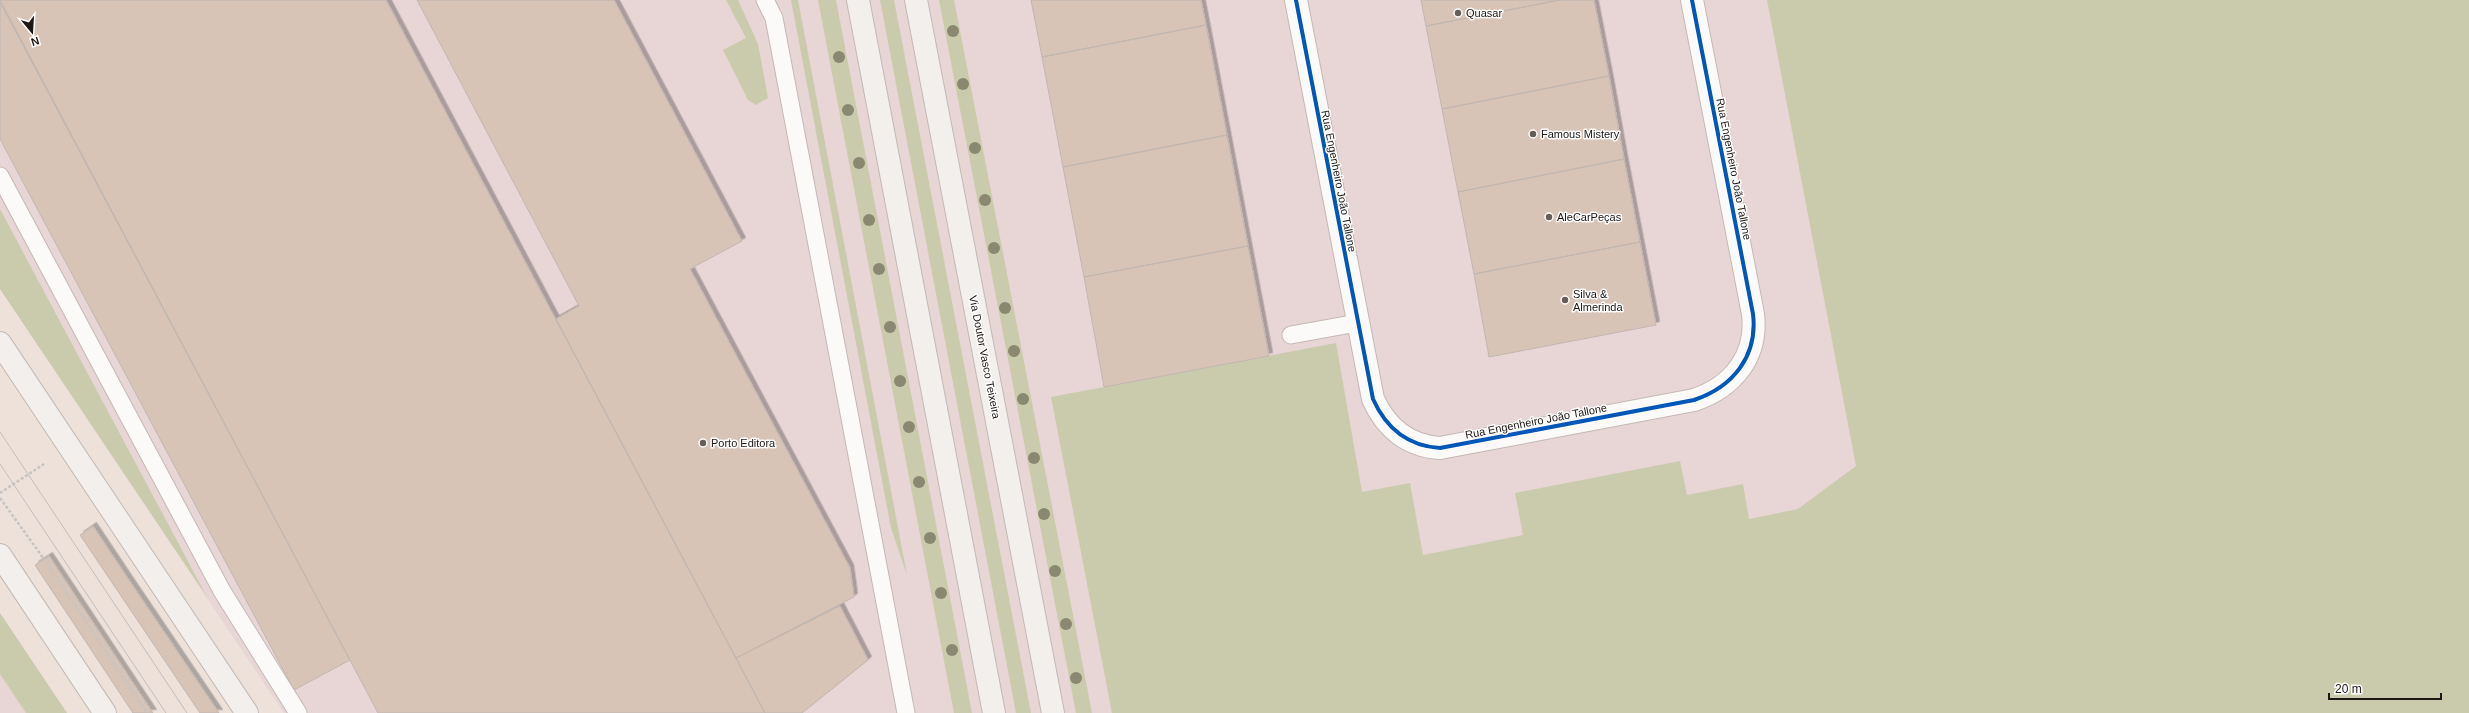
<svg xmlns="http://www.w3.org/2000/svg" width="2469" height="713" viewBox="0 0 2469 713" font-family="Helvetica,sans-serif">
  <defs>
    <filter id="shadow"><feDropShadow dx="3.5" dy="-3.5" stdDeviation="0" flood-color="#0004"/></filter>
  </defs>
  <rect width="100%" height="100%" fill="#ede1da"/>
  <path fill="#e8d5d5" d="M0,0H2469V713H284L0,289Z
    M0,613L67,713H0Z"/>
  <path fill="#cacbac" d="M726,0H738L758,44L768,98L756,105L748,100L723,50L746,38Z
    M791,0H798L907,575L891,528Z
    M818,0H836L972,713H954Z
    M880,0H894L1031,713H1016Z
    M939,0H954L1092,713H1076Z
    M1767,0H2469V713H1112L1051,397L1336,343L1362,492L1410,483L1423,555L1523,535L1515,493L1680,461L1687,495L1743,484L1749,519L1798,509L1856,466Z
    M0,209L207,597L0,289Z
    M0,613L67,713H26L0,674Z"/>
  <path fill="#d8c3b7" stroke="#c0b7b1" filter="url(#shadow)" d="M0,0H386L765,713H378Z
    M417,0H614L742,241L690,269L850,568L854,597L736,658L556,319L579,306Z
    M1031,0H1201L1206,25L1042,57Z
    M1421,0H1560L1426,26Z
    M1560,0H1594L1609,76L1442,109L1426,26Z
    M0,2L350,660L294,690L0,139Z
    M1206,25L1227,135L1063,167L1042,57Z
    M1609,76L1624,159L1458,192L1442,109Z
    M1227,135L1248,246L1084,277L1063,167Z
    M1624,159L1640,242L1474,274L1458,192Z
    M1640,242L1656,325L1489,357L1474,274Z
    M1248,246L1269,356L1104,387L1084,277Z
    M93,526L129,580L219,713H200L80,535Z
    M49,556L153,713H133L35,565Z
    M840,606L868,660L802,713H765L736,658Z"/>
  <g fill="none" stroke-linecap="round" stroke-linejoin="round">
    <defs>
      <path id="service" d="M765,0L774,18L906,713
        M0,176L222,591L298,713
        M1291,335L1357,323"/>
      <path id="minor" d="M1296,0L1373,399C1386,428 1408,446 1440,448L1694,400C1733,387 1758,356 1753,314L1692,0"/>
      <path id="secondary" d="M858,0L994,713
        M916,0L1053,713
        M0,343L247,713
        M0,555L105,713"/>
    </defs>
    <use href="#service" stroke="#c3b9b4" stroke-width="19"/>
    <use href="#minor" stroke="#c3b9b4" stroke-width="24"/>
    <use href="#secondary" stroke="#c3b9b4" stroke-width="24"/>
    <path stroke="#c7c4c1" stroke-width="2.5" stroke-dasharray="3 2" stroke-linecap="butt" d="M0,493L44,464
      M0,498L44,559L147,713"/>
    <use href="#service" stroke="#fcfaf9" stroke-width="17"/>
    <use href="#minor" stroke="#fcfaf9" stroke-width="22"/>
    <use href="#secondary" stroke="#f2efec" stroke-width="22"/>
    <path stroke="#c1bdbb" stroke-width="1" d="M0,432L187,713
      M0,464L166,713"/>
    <defs>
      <path id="cycleway" d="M1296,0L1373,399C1386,428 1408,446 1440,448L1694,400C1733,387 1758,356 1753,314L1692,0"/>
    </defs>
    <use href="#cycleway" stroke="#fff" stroke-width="6"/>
    <use href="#cycleway" stroke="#0057b8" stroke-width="4"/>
  </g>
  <g fill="#8a8870">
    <circle cx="953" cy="31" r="6"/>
    <circle cx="839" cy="57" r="6"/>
    <circle cx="963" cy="84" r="6"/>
    <circle cx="848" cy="110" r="6"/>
    <circle cx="975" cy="148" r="6"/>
    <circle cx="859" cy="163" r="6"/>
    <circle cx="985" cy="200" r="6"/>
    <circle cx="869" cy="220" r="6"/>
    <circle cx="994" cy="248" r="6"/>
    <circle cx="879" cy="269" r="6"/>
    <circle cx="1005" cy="308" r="6"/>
    <circle cx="890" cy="327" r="6"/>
    <circle cx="1014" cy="351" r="6"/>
    <circle cx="900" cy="381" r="6"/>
    <circle cx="1023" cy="399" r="6"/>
    <circle cx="909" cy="427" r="6"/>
    <circle cx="1034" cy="458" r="6"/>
    <circle cx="919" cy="482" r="6"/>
    <circle cx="1044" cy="514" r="6"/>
    <circle cx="930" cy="538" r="6"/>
    <circle cx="1055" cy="571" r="6"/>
    <circle cx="941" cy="593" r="6"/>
    <circle cx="1066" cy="624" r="6"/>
    <circle cx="952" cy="650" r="6"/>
    <circle cx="1076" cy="678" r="6"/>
  </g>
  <g fill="#665e59" stroke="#fff" stroke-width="1.5">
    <circle cx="1458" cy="13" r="4"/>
    <circle cx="1533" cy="134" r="4"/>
    <circle cx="1549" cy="217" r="4"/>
    <circle cx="1565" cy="300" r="4"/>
    <circle cx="703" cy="443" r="4"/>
  </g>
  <g text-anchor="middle" stroke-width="3" stroke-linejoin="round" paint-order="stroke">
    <g font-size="11" fill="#1e1713" stroke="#fff" text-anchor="start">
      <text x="1466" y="17">Quasar</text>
      <text x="1541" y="138">Famous Mistery</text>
      <text x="1557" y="221">AleCarPeças</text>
      <text x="1573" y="298">Silva &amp;<tspan x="1573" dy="13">Almerinda</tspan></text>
      <text x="711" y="447">Porto Editora</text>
    </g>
    <g font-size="11" fill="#1e1713" stroke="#fff">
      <text transform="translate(1734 169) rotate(79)" y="4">Rua Engenheiro João Tallone</text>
      <text transform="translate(1339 181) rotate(79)" y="4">Rua Engenheiro João Tallone</text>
      <text transform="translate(985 357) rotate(79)" y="4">Via Doutor Vasco Teixeira</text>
      <text transform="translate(1536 421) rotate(-11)" y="4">Rua Engenheiro João Tallone</text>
    </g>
  </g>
  <g transform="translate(32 32) rotate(162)" stroke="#ffffff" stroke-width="3" paint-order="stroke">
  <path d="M0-3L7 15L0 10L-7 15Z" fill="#1e1713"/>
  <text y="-6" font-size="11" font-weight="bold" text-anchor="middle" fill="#1e1713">N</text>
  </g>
  <path d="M2329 693v6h112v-6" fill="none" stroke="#1e1713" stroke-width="2"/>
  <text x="2335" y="693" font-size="12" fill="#1e1713" stroke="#ffffff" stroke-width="3" paint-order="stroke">20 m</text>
</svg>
